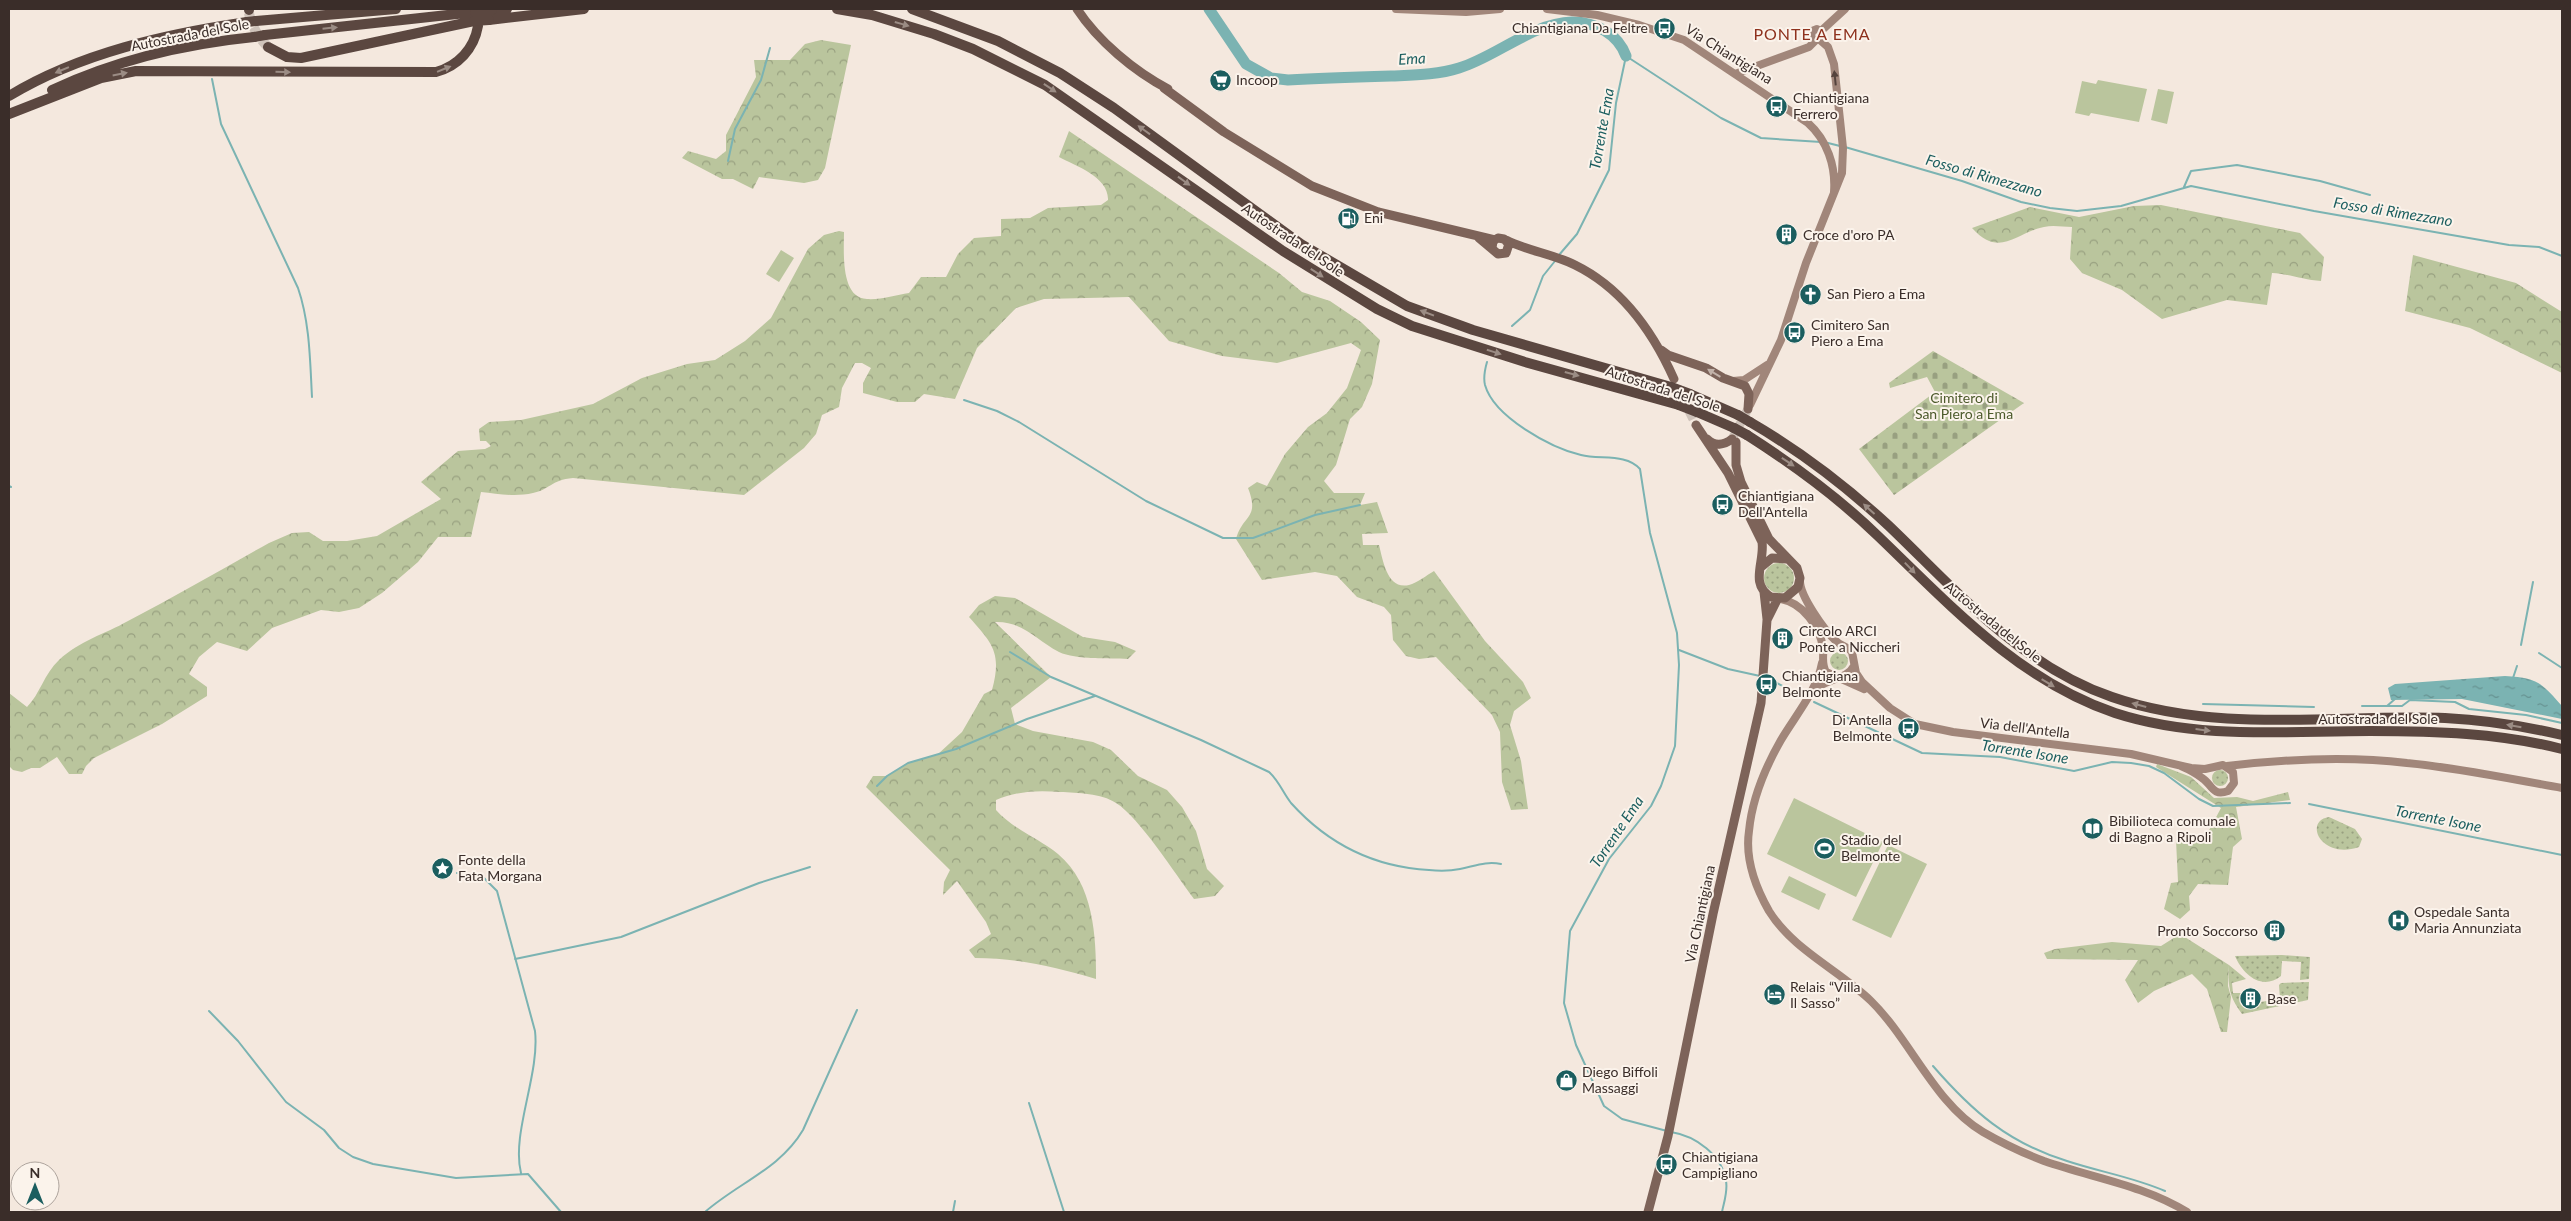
<svg xmlns="http://www.w3.org/2000/svg" width="2571" height="1221" viewBox="0 0 2571 1221" font-family="Lato,sans-serif">
  <defs>
    <pattern id="grass-dots" width="8" height="8" patternUnits="userSpaceOnUse" patternTransform="scale(1.25)"><rect width="8" height="8" fill="#bac59d"/><path d="M2 2h.1M6 6h.1" fill="none" stroke="#98a080" stroke-width="1.8" stroke-linecap="round"/></pattern>
    <pattern id="forest-crowns" width="20" height="18" patternUnits="userSpaceOnUse" patternTransform="scale(1.25)"><rect width="20" height="18" fill="#bac59d"/><path d="M2 6a3 3 0 1 1 6 0M12 15a3 3 0 1 1 6 0" fill="none" stroke="#98a080"/></pattern>
    <pattern id="cemetery-stones" width="16" height="16" patternUnits="userSpaceOnUse" patternTransform="scale(1.25)"><rect width="16" height="16" fill="#bac59d"/><path d="M2 7V4a2 2 0 0 1 4 0v3zM10 15v-3a2 2 0 0 1 4 0v3z" fill="#98a080"/></pattern>
    <pattern id="water-ripples" width="26" height="14" patternUnits="userSpaceOnUse" patternTransform="scale(1.25)"><rect width="26" height="14" fill="#7bb3b2"/><path d="M2 4q2-2 4 0t4 0M15 11q2-2 4 0t4 0" fill="none" stroke="#669291"/></pattern>
  </defs>
  <rect width="100%" height="100%" fill="#f4e8de"/>
  <path fill="url(#grass-dots)" d="M1764 578a15 15 0 1 1 30 0a15 15 0 1 1-30 0Z
    M1830 661a9 9 0 1 1 18 0a9 9 0 1 1-18 0Z
    M2212 778a8 8 0 1 1 16 0a8 8 0 1 1-16 0Z
    M2329,817L2355,829L2362,839L2359,847C2321,860 2303,821 2329,817Z
    M2282,955L2310,957L2309,979L2300,980L2301,962L2282,961L2281,976C2262,991 2243,975 2235,956Z
    M2229,965L2246,979L2232,983L2233,993H2243L2244,1005L2260,1004V1002L2280,999L2279,985L2281,983L2309,982L2308,1000L2242,1014C2229,996 2228,988 2229,965Z"/>
  <path fill="url(#forest-crowns)" d="M821,40L851,45L825,168L818,180L804,183L759,177L753,189L733,179H722L682,158L688,151L716,159L726,151V135L756,77L754,60H790L805,44Z
    M1069,131L1279,273L1302,292L1330,301L1361,322L1380,340L1372,384L1362,407L1350,419L1336,465L1324,481L1334,493H1365L1360,505L1377,502L1388,533L1362,534L1363,545H1379C1383,560 1387,590 1409,585C1417,583 1427,575 1434,571L1485,641L1523,682L1531,698L1514,711L1510,725L1521,761L1528,809L1511,810L1502,782L1500,732L1492,715L1436,657L1419,659L1406,656L1393,640L1391,615L1384,607L1357,597L1337,576L1315,572L1262,580L1236,539C1243,514 1260,519 1248,488L1257,482L1267,486L1285,454L1308,427L1327,413L1347,388L1361,350L1351,343L1277,363L1222,356L1169,341L1129,297L1044,299L1016,308L977,348L955,399L924,394L915,402H897L863,393V383L871,368L862,363H855L842,388L839,407L822,415L816,434L804,448L744,495L573,478C551,480 549,490 533,493C516,497 498,494 481,492L471,537H438L418,562L382,593L359,608L339,612L321,610L272,628L247,651L217,642L199,657L189,674L207,687V696L162,724L94,758L86,766L82,774H69L57,757L40,768H31L22,772L13,770L9,766V693L27,707C40,694 44,674 59,660C79,641 105,634 128,621C176,596 222,569 269,543L292,533L309,532L323,541H347L377,536L441,499L421,482L458,451L485,449L491,446L486,441H480L479,429L489,422L521,420L593,404L642,378L687,364L715,360L745,341L771,318L808,249L824,235L839,231L844,232C844,251 840,298 867,299C880,300 896,295 909,293L921,277H946L958,254L974,238L1001,236V219L1030,218L1048,208L1101,205L1108,200C1109,177 1076,166 1059,157Z
    M2161,205L2300,233L2324,257L2321,281C2303,280 2289,274 2272,273L2267,305L2227,300L2162,319L2122,290L2082,273L2070,259L2072,227C2063,227 2053,225 2044,227C2017,232 2000,259 1972,228L2030,207L2079,217L2134,206Z
    M2413,255L2516,283L2562,312V373L2470,328L2405,311Z
    M995,596L1015,598L1083,637L1115,642L1136,651L1128,659C1110,658 1076,660 1059,652C1036,640 1023,621 995,622L1051,677L1011,708L1015,724L1033,731L1093,742L1111,750L1138,776L1167,790L1182,807L1196,831L1207,869L1224,886L1215,896L1194,899C1176,875 1139,817 1116,803C1101,793 1078,793 1060,792C1038,790 1017,791 996,800V810C1013,829 1038,838 1058,854C1094,884 1096,936 1096,979C1056,967 1017,958 975,958L969,950L991,934L986,922L957,881L943,895L944,882L950,870L866,787L873,776H887L908,763L937,755L962,732L984,694L992,690C1002,653 993,644 969,617L979,605Z
    M2157,764L2191,777L2214,798L2237,797L2253,801L2288,792L2290,800L2236,807L2242,839L2233,847L2228,885L2198,884L2189,896L2190,910L2180,919L2164,909L2171,883L2178,882L2176,840L2207,834L2221,808L2156,767Z
    M2180,934L2229,965L2228,986L2231,997L2227,1032H2221L2207,989L2192,974L2154,991L2138,1003L2125,980L2138,960L2047,959L2044,953L2055,949L2112,942L2161,946Z"/>
  <path fill="url(#cemetery-stones)" d="M1933,351L2024,403L1894,495L1859,449L1935,392L1927,377L1890,388L1889,383Z"/>
  <path fill="#bac59d" d="M2098,80L2147,89L2139,122L2091,113L2089,116L2075,113L2082,81L2096,84Z
    M2158,89L2174,92L2167,124L2151,120Z
    M781,250L794,258L779,282L766,274Z
    M1794,798L1883,842L1856,897L1767,854Z
    M1888,845L1927,864L1891,938L1852,920Z
    M1789,876L1826,894L1819,910L1781,892Z"/>
  <path fill="url(#water-ripples)" d="M2505,676C2537,678 2541,682 2562,706V719L2462,699L2391,700L2388,688L2395,684Z"/>
  <g fill="none" stroke-linecap="round" stroke-linejoin="round">
    <path stroke="#7bb3b2" stroke-width="2" d="M212,79L221,124L298,288C310,323 310,361 312,397
      M1828,143L1840,146
      M1845,147L1962,181L2021,202L2050,208L2077,211L2121,206L2191,186L2314,211L2509,245L2539,247L2562,256
      M728,161L735,129L761,80L770,48
      M2184,187L2191,171L2237,165L2320,181L2370,195
      M1559,255L1577,234L1609,170L1616,103L1626,56L1721,118L1761,138L1821,142
      M1512,326L1530,310L1543,276L1555,261
      M1487,362C1485,369 1483,377 1485,385C1494,417 1551,448 1581,455C1600,460 1626,453 1640,469L1650,533L1677,633L1679,665L1675,746L1661,786L1651,806L1609,859L1570,931L1564,1003L1576,1045L1604,1106L1622,1119L1667,1131
      M964,400L997,411L1019,422L1146,501L1223,538H1253L1315,515L1360,505
      M9,486L11,487
      M2521,645L2533,582
      M1679,650L1728,669L1760,676
      M1010,652L1051,677L1201,740L1269,772C1279,781 1283,793 1291,803C1328,844 1374,867 1429,870C1439,871 1450,871 1460,869C1475,866 1486,861 1501,864
      M2539,653L2562,668
      M1767,678L1800,695
      M2513,678L2517,666
      M1814,702L1922,753L2000,757L2074,771L2112,762L2131,763L2149,766L2164,773L2199,799L2213,806L2290,803
      M2203,704L2314,707
      M2362,706H2402L2410,700L2455,702L2469,709L2526,715L2562,723
      M2387,706L2395,699
      M877,786L887,776L908,763L956,749L1027,719L1095,696
      M2309,804L2562,855
      M457,873L482,876L497,891L535,1031C540,1074 511,1134 521,1173
      M515,959L621,937L759,883L810,867
      M209,1011L238,1041L286,1102L324,1130L339,1148L353,1157L373,1164L456,1178L528,1174L561,1212
      M1933,1066C1972,1111 2008,1143 2067,1161C2100,1172 2133,1177 2165,1191
      M1029,1103L1064,1212
      M1671,1132C1696,1136 1722,1155 1726,1181C1728,1191 1724,1202 1722,1212
      M705,1212C738,1183 780,1169 803,1130L857,1010
      M953,1212L955,1201"/>
    <path stroke="#7bb3b2" stroke-width="11" d="M1209,9L1246,64L1271,78L1288,80C1323,78 1357,77 1391,76C1414,75 1437,75 1459,68C1496,57 1532,23 1572,22C1596,22 1618,34 1626,56"/>
    <path stroke="#cfc3ba" stroke-width="9" stroke-dasharray="9 4.5" stroke-linecap="butt" d="M1677,387L1696,425
      M1732,439L1748,409"/>
    <path stroke="#cfc3ba" stroke-width="10" stroke-dasharray="10 5" stroke-linecap="butt" d="M249,13C251,26 259,38 268,47"/>
    <path stroke="#a1867a" stroke-width="8" d="M1396,9L1466,12L1500,9
      M1547,9L1597,15L1639,25L1684,40L1808,123C1827,140 1836,166 1834,192
      M1821,31L1845,9
      M1815,41L1811,37L1812,31L1817,29L1821,31
      M1735,74L1809,47L1815,41
      M1733,381L1744,380L1767,365
      M1750,405L1781,340L1806,263L1842,173L1843,148L1834,64L1828,47L1820,40
      M1800,580C1799,595 1825,631 1836,641C1841,646 1847,646 1852,652L1856,673L1862,682L1890,708L1915,724L1953,732L2131,754L2191,768L2205,769L2223,765L2233,772L2234,783L2228,791C2212,797 2212,784 2202,778C2196,773 2188,769 2181,766
      M1781,599C1803,603 1820,627 1823,648C1824,657 1821,663 1826,672L1864,689
      M1822,663C1817,691 1795,716 1781,740C1765,768 1752,799 1749,831C1745,858 1756,888 1769,911C1793,950 1839,970 1871,1001C1910,1039 1935,1104 1983,1132C2002,1143 2023,1153 2044,1161C2093,1178 2143,1185 2187,1212
      M1814,690C1826,679 1848,679 1854,666
      M2227,766C2287,759 2348,756 2407,763C2459,768 2511,779 2562,788"/>
    <path stroke="#7d6359" stroke-width="9" d="M1077,9C1098,41 1134,71 1168,89
      M1164,88L1224,132L1312,186L1378,212L1495,240
      M1479,238L1498,254L1506,253L1509,244L1504,239L1498,238L1493,241L1492,248
      M1506,240C1528,251 1553,254 1575,265C1622,288 1653,332 1674,379
      M1661,350L1668,355L1706,368L1723,378L1745,386L1749,394L1748,409
      M1696,425L1728,473L1762,542C1765,562 1749,584 1771,597L1785,598L1798,587L1800,578L1797,568L1769,539L1741,482L1736,465V442
      M1707,439C1715,447 1724,445 1732,439
      M1761,567L1772,558L1787,559
      M1764,592L1767,619
      M1648,1212L1668,1136L1713,914L1761,703L1767,620L1778,598"/>
    <path stroke="#5b4740" stroke-width="10" d="M837,9L872,15L934,34L973,49L1045,85L1283,251L1377,309L1412,326L1525,362L1679,405
      M912,9L998,41L1060,73L1114,108L1301,244L1407,306L1473,330L1671,387
      M249,10V9
      M492,10L507,9
      M489,20L584,9
      M256,21L396,9
      M265,35L475,12
      M268,47L287,57L301,58L474,21
      M52,90C116,60 184,44 254,37
      M9,96C80,53 166,34 247,22
      M9,114L101,78L136,71L436,72C458,66 474,49 478,26
      M1690,394L1738,415
      M1697,412L1734,428
      M1750,422C1800,451 1846,486 1889,526C1957,591 2021,666 2112,697C2218,734 2335,714 2445,718C2484,720 2524,726 2562,735
      M1747,435C1794,465 1838,497 1878,536C1950,605 2018,680 2115,713C2198,740 2285,731 2370,731C2434,731 2500,733 2562,749"/>
    <path stroke="#5b4740" stroke-width="10" d="M475,12L492,10
      M474,21L489,20
      M247,22L256,21
      M254,37L265,35
      M1671,387L1690,394
      M1679,405L1697,412
      M1738,415L1750,422
      M1734,428L1747,435"/>
  </g>
  <defs><path id="oneway-solid" d="M-6-.8H1V-3.2L6.5 0L1 3.2V.8H-6Z" transform="scale(1.25)"/></defs>
  <g fill="#9b8c84">
    <use href="#oneway-solid" transform="translate(902 24) rotate(16)"/>
    <use href="#oneway-solid" transform="translate(330 28) rotate(-6)"/>
    <use href="#oneway-solid" transform="translate(444 69) rotate(-22)"/>
    <use href="#oneway-solid" transform="translate(62 70) rotate(157)"/>
    <use href="#oneway-solid" transform="translate(283 72) rotate(1)"/>
    <use href="#oneway-solid" transform="translate(120 74) rotate(-11)"/>
    <use href="#oneway-solid" transform="translate(1050 88) rotate(34)"/>
    <use href="#oneway-solid" transform="translate(1144 130) rotate(-144)"/>
    <use href="#oneway-solid" transform="translate(1184 181) rotate(36)"/>
    <use href="#oneway-solid" transform="translate(1317 273) rotate(33)"/>
    <use href="#oneway-solid" transform="translate(1427 313) rotate(-159)"/>
    <use href="#oneway-solid" transform="translate(1494 352) rotate(17)"/>
    <use href="#oneway-solid" transform="translate(1572 374) rotate(15)"/>
    <use href="#oneway-solid" transform="translate(1788 462) rotate(34)"/>
    <use href="#oneway-solid" transform="translate(1869 509) rotate(-138)"/>
    <use href="#oneway-solid" transform="translate(1910 568) rotate(46)"/>
    <use href="#oneway-solid" transform="translate(2048 683) rotate(31)"/>
    <use href="#oneway-solid" transform="translate(2139 705) rotate(-165)"/>
    <use href="#oneway-solid" transform="translate(2514 726) rotate(-170)"/>
    <use href="#oneway-solid" transform="translate(2203 730) rotate(7)"/>
  </g>
  <use fill="#54433d" href="#oneway-solid" transform="translate(1835 78) rotate(-96)"/>
  <use fill="#c2b2a9" href="#oneway-solid" transform="translate(1714 373) rotate(-149)"/>
  <defs>
    <symbol id="bus-disc" viewBox="-11 -11 22 22"><circle r="9.5" fill="#1b5e5f" stroke="#fbf3eb"/><path d="M-5-6H5V4H4V6H2V4H-2V6H-4V4H-5ZM-3.5-4V0h7V-4ZM-3.5 1.2v1.5H-2V1.2ZM2 1.2v1.5H3.5V1.2Z" fill="#fff"/></symbol>
    <symbol id="supermarket-disc" viewBox="-11 -11 22 22"><circle r="9.5" fill="#1b5e5f" stroke="#fbf3eb"/><path d="M-6-5.5h2.5l.6 2H6L4.5 2H-2.5L-4.4-4H-6ZM-1.5 3.2a1.3 1.3 0 1 0 .1 0ZM3 3.2a1.3 1.3 0 1 0 .1 0Z" fill="#fff"/></symbol>
    <symbol id="fuel-disc" viewBox="-11 -11 22 22"><circle r="9.5" fill="#1b5e5f" stroke="#fbf3eb"/><path d="M-5.5-6h7V0h2V4h1.3V-2.5L3-4.5l.8-.8L6-3V5H2.5V1h-1V6h-7ZM-4.2-4.7v3.2H.2V-4.7Z" fill="#fff"/></symbol>
    <symbol id="building-disc" viewBox="-11 -11 22 22"><circle r="9.5" fill="#1b5e5f" stroke="#fbf3eb"/><path d="M-4-6H4V6H1V3H-1V6H-4ZM-2.5-4.3h1.7v1.8h-1.7ZM.8-4.3h1.7v1.8H.8ZM-2.5-1h1.7V.8h-1.7ZM.8-1h1.7V.8H.8Z" fill="#fff"/></symbol>
    <symbol id="church-disc" viewBox="-11 -11 22 22"><circle r="9.5" fill="#1b5e5f" stroke="#fbf3eb"/><path d="M-1.2-6h2.4v3.5h3.3v2.4h-3.3V6h-2.4V-.1h-3.3v-2.4h3.3Z" fill="#fff"/></symbol>
    <symbol id="library-disc" viewBox="-11 -11 22 22"><circle r="9.5" fill="#1b5e5f" stroke="#fbf3eb"/><path d="M-6-4Q-3-5.5-.7-3.5V5Q-3 3-6 4ZM6-4Q3-5.5 .7-3.5V5Q3 3 6 4Z" fill="#fff"/></symbol>
    <symbol id="stadium-disc" viewBox="-11 -11 22 22"><circle r="9.5" fill="#1b5e5f" stroke="#fbf3eb"/><path d="M0-5a6.5 5 0 1 0 0 10a6.5 5 0 1 0 0-10ZM-3.5-1.8h7v3.6h-7Z" fill="#fff"/></symbol>
    <symbol id="sight-disc" viewBox="-11 -11 22 22"><circle r="9.5" fill="#1b5e5f" stroke="#fbf3eb"/><path d="M0-6L1.8-2.2L6-1.7L2.9 1.2L3.7 5.4L0 3.3L-3.7 5.4L-2.9 1.2L-6-1.7L-1.8-2.2Z" fill="#fff"/></symbol>
    <symbol id="hospital-disc" viewBox="-11 -11 22 22"><circle r="9.5" fill="#1b5e5f" stroke="#fbf3eb"/><path d="M-5-5h3v3.5h4V-5h3V5h-3V1.5h-4V5h-3Z" fill="#fff"/></symbol>
    <symbol id="hotel-disc" viewBox="-11 -11 22 22"><circle r="9.5" fill="#1b5e5f" stroke="#fbf3eb"/><path d="M-6-4.5h1.5V1H6V5H4.5V3h-9V5H-6ZM-4 0a1.8 1.8 0 1 1 3.6 0ZM.5 0V-2.5h3Q6-2.5 6 0Z" fill="#fff"/></symbol>
    <symbol id="shop-disc" viewBox="-11 -11 22 22"><circle r="9.5" fill="#1b5e5f" stroke="#fbf3eb"/><path d="M-5-2.5h2.3a2.7 3.5 0 0 1 5.4 0H5L5.5 6h-11ZM-1.5-2.5h3a1.5 2.3 0 0 0-3 0Z" fill="#fff"/></symbol>
  </defs>
  <g fill-rule="evenodd">
    <use href="#bus-disc" x="1652" y="16" width="25" height="25"/>
    <use href="#supermarket-disc" x="1208" y="68" width="25" height="25"/>
    <use href="#bus-disc" x="1764" y="94" width="25" height="25"/>
    <use href="#fuel-disc" x="1336" y="206" width="25" height="25"/>
    <use href="#building-disc" x="1774" y="222" width="25" height="25"/>
    <use href="#church-disc" x="1798" y="282" width="25" height="25"/>
    <use href="#bus-disc" x="1782" y="320" width="25" height="25"/>
    <use href="#bus-disc" x="1710" y="492" width="25" height="25"/>
    <use href="#building-disc" x="1770" y="626" width="25" height="25"/>
    <use href="#bus-disc" x="1754" y="672" width="25" height="25"/>
    <use href="#bus-disc" x="1896" y="716" width="25" height="25"/>
    <use href="#library-disc" x="2080" y="816" width="25" height="25"/>
    <use href="#stadium-disc" x="1812" y="836" width="25" height="25"/>
    <use href="#sight-disc" x="430" y="856" width="25" height="25"/>
    <use href="#hospital-disc" x="2386" y="908" width="25" height="25"/>
    <use href="#building-disc" x="2262" y="918" width="25" height="25"/>
    <use href="#hotel-disc" x="1762" y="982" width="25" height="25"/>
    <use href="#building-disc" x="2238" y="986" width="25" height="25"/>
    <use href="#shop-disc" x="1554" y="1068" width="25" height="25"/>
    <use href="#bus-disc" x="1654" y="1152" width="25" height="25"/>
  </g>
  <g text-anchor="middle" stroke-width="4" stroke-linejoin="round" paint-order="stroke">
    <g font-size="14" fill="#3a2d29" stroke="#fbf3eb" text-anchor="start">
      <text x="1648" y="33" text-anchor="end">Chiantigiana Da Feltre</text>
      <text x="1236" y="85">Incoop</text>
      <text x="1793" y="103">Chiantigiana<tspan x="1793" dy="16">Ferrero</tspan></text>
      <text x="1364" y="223">Eni</text>
      <text x="1803" y="240">Croce d'oro PA</text>
      <text x="1827" y="299">San Piero a Ema</text>
      <text x="1811" y="330">Cimitero San<tspan x="1811" dy="16">Piero a Ema</tspan></text>
      <text x="1738" y="501">Chiantigiana<tspan x="1738" dy="16">Dell'Antella</tspan></text>
      <text x="1799" y="636">Circolo ARCI<tspan x="1799" dy="16">Ponte a Niccheri</tspan></text>
      <text x="1782" y="681">Chiantigiana<tspan x="1782" dy="16">Belmonte</tspan></text>
      <text x="1892" y="725" text-anchor="end">Di Antella<tspan x="1892" dy="16">Belmonte</tspan></text>
      <text x="2109" y="826">Bibilioteca comunale<tspan x="2109" dy="16">di Bagno a Ripoli</tspan></text>
      <text x="1841" y="845">Stadio del<tspan x="1841" dy="16">Belmonte</tspan></text>
      <text x="458" y="865">Fonte della<tspan x="458" dy="16">Fata Morgana</tspan></text>
      <text x="2414" y="917">Ospedale Santa<tspan x="2414" dy="16">Maria Annunziata</tspan></text>
      <text x="2258" y="936" text-anchor="end">Pronto Soccorso</text>
      <text x="1790" y="992">Relais “Villa<tspan x="1790" dy="16">Il Sasso”</tspan></text>
      <text x="2267" y="1004">Base</text>
      <text x="1582" y="1077">Diego Biffoli<tspan x="1582" dy="16">Massaggi</tspan></text>
      <text x="1682" y="1162">Chiantigiana<tspan x="1682" dy="16">Campigliano</tspan></text>
    </g>
    <g font-size="14" fill="#3a2d29" stroke="#fbf3eb">
      <text transform="translate(190 35) rotate(-11)" y="5">Autostrada del Sole</text>
      <text transform="translate(1729 54) rotate(32)" y="5">Via Chiantigiana</text>
      <text transform="translate(1293 240) rotate(34)" y="5">Autostrada del Sole</text>
      <text transform="translate(1663 389) rotate(18)" y="5">Autostrada del Sole</text>
      <text transform="translate(1993 622) rotate(39)" y="5">Autostrada del Sole</text>
      <text x="2378" y="724">Autostrada del Sole</text>
      <text transform="translate(2025 728) rotate(7)" y="5">Via dell'Antella</text>
      <text transform="translate(1700 914) rotate(-78)" y="5">Via Chiantigiana</text>
    </g>
    <g font-size="14" fill="#4c5a2b" stroke="#fbf3eb">
      <text x="1964" y="403">Cimitero di<tspan x="1964" dy="16">San Piero a Ema</tspan></text>
    </g>
    <g font-size="15" font-style="italic" fill="#1b5e5f" stroke="#fbf3eb">
      <text transform="translate(1412 59) rotate(-3)" y="5">Ema</text>
      <text transform="translate(1602 129) rotate(-80)" y="5">Torrente Ema</text>
      <text transform="translate(1984 176) rotate(16)" y="5">Fosso di Rimezzano</text>
      <text transform="translate(2393 212) rotate(9)" y="5">Fosso di Rimezzano</text>
      <text transform="translate(2025 752) rotate(9)" y="5">Torrente Isone</text>
      <text transform="translate(2438 819) rotate(11)" y="5">Torrente Isone</text>
      <text transform="translate(1617 832) rotate(-56)" y="5">Torrente Ema</text>
    </g>
    <g font-size="16" letter-spacing="1" fill="#8e311d" stroke="#fbf3eb">
      <text x="1812" y="40">PONTE A EMA</text>
    </g>
  </g>
  <rect width="2571" height="1221" fill="none" stroke="#3a2d29" stroke-width="20"/>
  <g transform="translate(35 1186)"><circle r="24" fill="#fbf3eb" stroke="#aea49d"/>
  <path d="M0-4L9 19L0 12L-9 19Z" fill="#1b5e5f"/>
  <text y="-8" font-size="14" font-weight="bold" text-anchor="middle" fill="#3a2d29">N</text>
  </g>
</svg>
